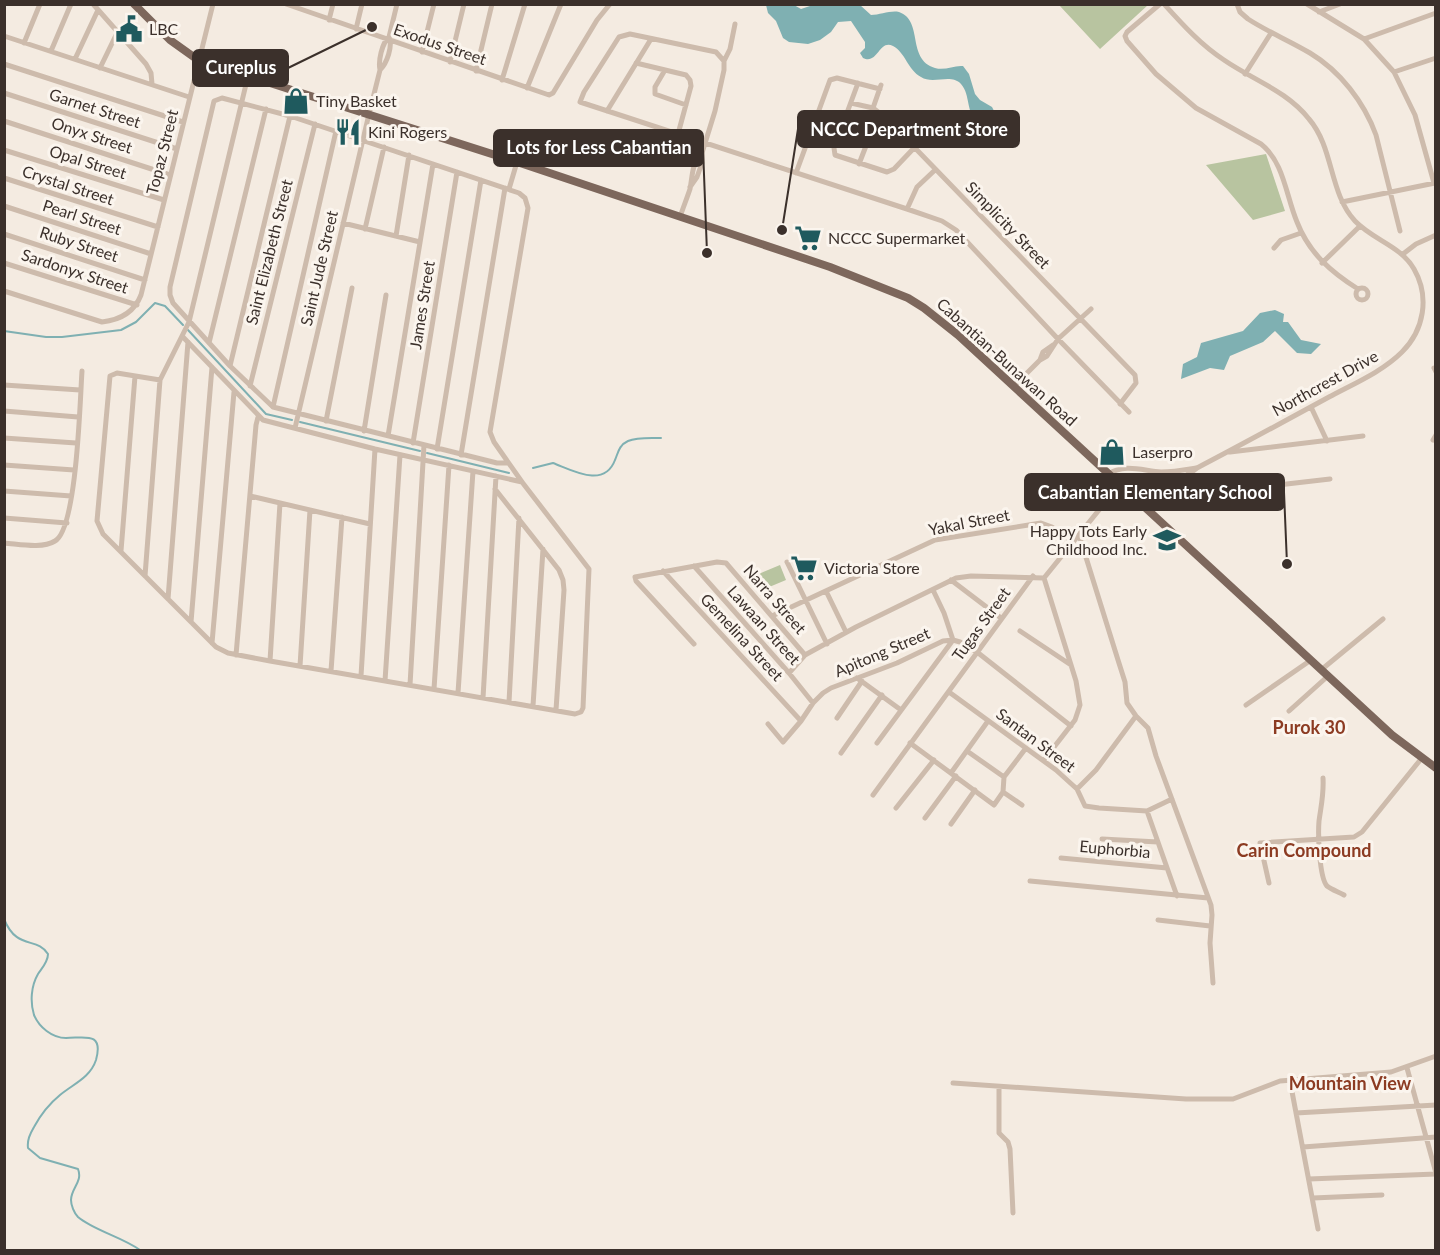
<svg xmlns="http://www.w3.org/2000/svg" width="1440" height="1255" viewBox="0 0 1440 1255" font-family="Lato,sans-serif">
  <rect width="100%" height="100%" fill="#f4ebe1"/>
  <path fill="#b8c4a0" d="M1059,5H1148L1100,49Z
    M1266,154L1285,211L1253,220L1206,165Z
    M780,565L786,580L762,590L756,575Z"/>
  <path fill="#7fb0b2" d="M766,5H794L801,9L813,5H860L871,15C880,15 891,10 899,12C924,21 906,59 935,68C945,71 954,65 963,66L969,74L975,94L980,100L992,107L1003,128L986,117L983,125H979C965,112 971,95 961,84C951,73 933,85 921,77C908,70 905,52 893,46C879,39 878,65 863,58L860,53L865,48V42L851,21L838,22L831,32L820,40L808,44L789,42L783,38L776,21L768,13Z
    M1275,310L1284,314L1283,322H1288L1301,340L1321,344L1311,354L1297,353L1275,331L1263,342L1230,356L1224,370L1210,368L1181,379L1183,364L1197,357L1201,343L1243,331L1260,313Z"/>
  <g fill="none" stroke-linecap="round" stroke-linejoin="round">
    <path stroke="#7fb0b2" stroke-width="2" d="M188,330L266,414L292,420
      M4,331L46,337H62L121,330L136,322L155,303L165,306L183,325
      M300,422L420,451
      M427,453L509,473
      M533,468L553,463C572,470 604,489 615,460C618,453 619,445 628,441C637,437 650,438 661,438
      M4,919C17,951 37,936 48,954C48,962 42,968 38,974C31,986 30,1002 34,1015C39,1027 52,1038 66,1038C84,1038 104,1031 96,1060C90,1078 73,1084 60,1095C49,1104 41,1114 34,1127C30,1134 27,1140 28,1148L40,1158L78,1169C83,1182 71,1188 71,1200C71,1205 74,1213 78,1217C93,1230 122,1237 140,1250"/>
    <path stroke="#cdbbac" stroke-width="5" d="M93,4L146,64L151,73L152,84
      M286,4L549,95L553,93L597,20L610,4
      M1160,4L1127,32L1125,36L1127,41L1156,74L1196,108L1261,144C1284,162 1286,196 1297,222C1309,253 1331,272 1358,289
      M1237,4L1240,12L1248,19C1268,32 1290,41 1310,53C1340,71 1364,102 1376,135L1400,231
      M1307,4L1364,39L1394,72L1415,115L1434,183
      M1319,12L1340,4
      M329,20L333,4
      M356,29L362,4
      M4,36L189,97
      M1364,39L1436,13
      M24,43L40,4
      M51,51L71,4
      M422,52L434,4
      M75,59L98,10
      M724,61L716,52L630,34L619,37L584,92L580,102L907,209L942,221L956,230L1058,339L1129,412
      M450,62L464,4
      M636,63L686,75L690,80L691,86L678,134
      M4,64L183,122
      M100,68L118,31
      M380,70C378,61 382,43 389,37L397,4
      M665,70L655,87V94L686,105
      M476,71L492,4
      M1394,72L1436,58
      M1245,74L1271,33
      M502,80L525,4
      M858,83L834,148L835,155L887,172L894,169L914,148
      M527,88L561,4
      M4,93L177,149
      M851,103L873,108L886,118L1135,375L1136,383L1120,404
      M873,108L881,85
      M607,111L651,39
      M4,121L170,175
      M4,150L164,200
      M859,164L871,133L886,118
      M796,173L830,80L837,78L880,89
      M4,178L158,227
      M690,187L697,177L702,163V153L715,111L724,70V61L730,49L735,24
      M509,189L517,162
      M1342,202L1435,183
      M4,206L151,254
      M907,209L917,187L935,170
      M680,217C683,208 687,198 690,189C693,174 691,166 702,153
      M343,223L420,242
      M365,229L384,147
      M4,234L145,280
      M396,236L409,155
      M1274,248L1281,240L1301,233
      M1403,254L1416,244L1436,235
      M4,263L137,305
      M1322,263L1360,226
      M1356 294a6 6 0 1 1 12 0a6 6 0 1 1-12 0Z
      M4,291L102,322C120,320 134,313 141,295L213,4
      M182,336L263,420L375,449L522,482
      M209,343L266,109
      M1040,360L1043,352L1053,345
      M230,366L290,116
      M1434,368L1436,372
      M160,380L117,373L110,376L97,521L103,534L216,647L228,653L270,661L575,714L581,712L583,708L589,569L522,482L494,442L490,432L528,208L525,198L519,193L290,116L222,98L214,101L170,287V295L173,303L230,366L273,407L497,463H508
      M4,385L80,390
      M250,386L315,124
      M1014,386L1040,360L1047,356L1058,339L1091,309
      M273,407L336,131
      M1311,407L1327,441
      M4,411L78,417
      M326,421L352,288
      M295,428L369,114L380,70C387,63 393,46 389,37
      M364,431L386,295
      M388,436L433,164
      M4,438L76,443
      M1433,440L1436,435
      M413,443L457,172
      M437,449L481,180
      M1230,452L1363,436
      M461,455L505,188
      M4,465L74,470
      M1109,474C1124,463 1144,471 1161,472C1173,472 1184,470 1196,468
      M495,489L559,570L563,580L564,590L556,710
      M4,491L71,496
      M250,496L370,524
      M1246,507L1278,485L1330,479
      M4,518L67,523
      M1079,535L1118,660L1125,682L1127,703L1136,716L1148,728L1156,756L1211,905L1212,915L1210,943L1213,983
      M4,543C19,544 42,549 55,541C77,529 80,399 82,371
      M121,551L135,376
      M787,562L827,644
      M694,566L789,673L813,703
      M663,571L801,721
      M145,576L160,380L189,322L248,76
      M1044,578L1120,484C1129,479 1138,482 1148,482C1168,484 1181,481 1197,468C1241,445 1285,421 1329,397C1353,384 1382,372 1402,352C1424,330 1430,297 1414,269C1401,246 1373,240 1355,221C1329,193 1334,148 1309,119C1287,91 1253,80 1224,60C1201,45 1183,25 1164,4
      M1044,578L1076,681L1080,705L1075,720L1044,760
      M951,580L1001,618
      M826,591L846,632
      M168,599L188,342
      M772,616L935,540L1041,523L1052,527L1073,542
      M191,622L212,367
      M1020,631L1071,665
      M212,643L234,392
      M694,644L636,581L635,577L717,562L726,563L805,655
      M236,655L256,425L258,417
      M270,661L280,503
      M300,666L310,510
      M1321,670L1383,619
      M331,671L342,517
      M789,673L805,655L856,627L956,578L971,576L1044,578
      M361,676L375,449
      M857,678L901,710
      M385,681L400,455
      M410,685L424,445
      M434,689L449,465
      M949,692L1056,770L1077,789L1085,806L1099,808L1147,811L1172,799
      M458,693L473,471
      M483,698L496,476
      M509,702L519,518
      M1246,705L1311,660
      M533,706L543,549
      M1289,711L1328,676
      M837,718L862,681
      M768,724L783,742L801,721L813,703L823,693L831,688L897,663L943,641L953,640L960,642L977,652L1071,726
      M877,743L953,640L944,613L933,590
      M910,743L994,805L1003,792L1004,777L1026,748
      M967,751L1004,777
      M841,753L882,695
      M951,773L988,721
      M1323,778C1324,794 1321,806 1319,821C1318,833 1319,877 1327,886C1332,890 1339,892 1344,895
      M1077,789L1096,770L1136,716
      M1003,792L1022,805
      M873,795L1033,576
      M896,808L934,760
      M1147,811L1177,896
      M925,818L956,776
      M951,824L975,790
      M1102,839L1158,842
      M1061,858L1167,868
      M1030,881L1208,898
      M1269,883L1260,843L1354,837L1362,832L1421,759
      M1158,920L1210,926
      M1407,1068L1436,1173
      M1290,1081L1318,1229
      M953,1083L1186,1099H1233L1280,1081L1391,1072L1436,1056
      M999,1087V1133L1008,1142L1010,1149L1013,1213
      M1296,1113L1436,1105
      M1303,1147L1436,1137
      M1309,1179L1436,1174
      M1313,1198L1382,1195"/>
    <path stroke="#7d675c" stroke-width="8" d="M134,4L170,40L198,60L517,162L830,267L908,298L924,308L958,335L1392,735L1436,768"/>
  </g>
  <defs>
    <symbol id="civic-bare" viewBox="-9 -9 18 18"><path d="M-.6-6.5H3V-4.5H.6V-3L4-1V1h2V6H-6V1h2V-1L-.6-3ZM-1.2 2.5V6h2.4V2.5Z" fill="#1f5a5e" stroke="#fbf5ee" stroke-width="2.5" paint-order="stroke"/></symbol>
    <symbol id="shop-bare" viewBox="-9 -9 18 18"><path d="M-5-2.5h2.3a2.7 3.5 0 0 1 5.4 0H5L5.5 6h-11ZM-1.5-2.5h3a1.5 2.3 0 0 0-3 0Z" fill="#1f5a5e" stroke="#fbf5ee" stroke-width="2.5" paint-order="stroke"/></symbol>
    <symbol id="restaurant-bare" viewBox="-9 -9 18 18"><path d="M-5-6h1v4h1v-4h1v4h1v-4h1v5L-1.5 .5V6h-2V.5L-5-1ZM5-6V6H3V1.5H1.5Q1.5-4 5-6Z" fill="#1f5a5e" stroke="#fbf5ee" stroke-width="2.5" paint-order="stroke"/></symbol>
    <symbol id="supermarket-bare" viewBox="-9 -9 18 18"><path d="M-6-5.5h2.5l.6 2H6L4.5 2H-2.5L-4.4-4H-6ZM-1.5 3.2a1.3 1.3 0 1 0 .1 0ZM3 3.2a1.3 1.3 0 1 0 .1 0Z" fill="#1f5a5e" stroke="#fbf5ee" stroke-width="2.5" paint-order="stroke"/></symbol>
    <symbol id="school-bare" viewBox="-9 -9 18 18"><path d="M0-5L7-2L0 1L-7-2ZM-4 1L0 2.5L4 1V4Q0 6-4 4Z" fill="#1f5a5e" stroke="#fbf5ee" stroke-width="2.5" paint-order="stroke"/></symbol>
  </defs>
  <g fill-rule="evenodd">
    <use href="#civic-bare" x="110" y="10" width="38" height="38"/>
    <use href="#shop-bare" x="277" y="82" width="38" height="38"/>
    <use href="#restaurant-bare" x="329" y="113" width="38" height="38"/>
    <use href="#supermarket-bare" x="789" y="219" width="38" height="38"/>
    <use href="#shop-bare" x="1093" y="433" width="38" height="38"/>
    <use href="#school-bare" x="1148" y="521" width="38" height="38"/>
    <use href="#supermarket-bare" x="785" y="549" width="38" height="38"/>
  </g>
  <g text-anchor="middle" stroke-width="6" stroke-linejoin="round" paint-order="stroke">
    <g font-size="16" fill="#3b302b" stroke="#fbf5ee" text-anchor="start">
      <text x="149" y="35">LBC</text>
      <text x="316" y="107">Tiny Basket</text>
      <text x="368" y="138">Kini Rogers</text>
      <text x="828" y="244">NCCC Supermarket</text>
      <text x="1132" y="458">Laserpro</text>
      <text x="1147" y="537" text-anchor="end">Happy Tots Early<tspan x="1147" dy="18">Childhood Inc.</tspan></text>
      <text x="824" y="574">Victoria Store</text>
    </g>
    <g font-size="16" fill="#3b302b" stroke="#fbf5ee">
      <text transform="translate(440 44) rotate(19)" y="6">Exodus Street</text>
      <text transform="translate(95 108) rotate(18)" y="6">Garnet Street</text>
      <text transform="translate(92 135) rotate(18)" y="6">Onyx Street</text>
      <text transform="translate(162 152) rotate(-76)" y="6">Topaz Street</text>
      <text transform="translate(88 162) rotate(17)" y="6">Opal Street</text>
      <text transform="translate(68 185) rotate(18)" y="6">Crystal Street</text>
      <text transform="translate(82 217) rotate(18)" y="6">Pearl Street</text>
      <text transform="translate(1008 225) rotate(46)" y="6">Simplicity Street</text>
      <text transform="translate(79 244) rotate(18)" y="6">Ruby Street</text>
      <text transform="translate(269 252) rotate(-76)" y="6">Saint Elizabeth Street</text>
      <text transform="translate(319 268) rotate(-77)" y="6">Saint Jude Street</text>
      <text transform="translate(75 271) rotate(18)" y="6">Sardonyx Street</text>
      <text transform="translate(422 305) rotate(-81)" y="6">James Street</text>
      <text transform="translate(1007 362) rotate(42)" y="6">Cabantian-Bunawan Road</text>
      <text transform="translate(1325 383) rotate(-29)" y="6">Northcrest Drive</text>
      <text transform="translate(969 522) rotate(-11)" y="6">Yakal Street</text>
      <text transform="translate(775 599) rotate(49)" y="6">Narra Street</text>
      <text transform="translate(981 624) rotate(-54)" y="6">Tugas Street</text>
      <text transform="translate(764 625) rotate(48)" y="6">Lawaan Street</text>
      <text transform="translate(742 637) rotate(47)" y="6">Gemelina Street</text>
      <text transform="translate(882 652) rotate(-23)" y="6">Apitong Street</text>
      <text transform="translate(1036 740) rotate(37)" y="6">Santan Street</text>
      <text transform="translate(1115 849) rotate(5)" y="6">Euphorbia</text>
    </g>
    <g font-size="18" font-weight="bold" fill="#8c3b22" stroke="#fbf5ee">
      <text x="1309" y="734">Purok 30</text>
      <text x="1304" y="857">Carin Compound</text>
      <text x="1350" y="1090">Mountain View</text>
    </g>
  </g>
  <path fill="none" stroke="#3b302b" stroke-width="2" d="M372 27L288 68M782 230L798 129M707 253L703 148M1287 564L1284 492"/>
  <g fill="#3b302b" stroke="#fbf5ee" stroke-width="2">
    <circle cx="372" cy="27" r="6"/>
    <circle cx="782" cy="230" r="6"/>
    <circle cx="707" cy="253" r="6"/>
    <circle cx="1287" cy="564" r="6"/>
  </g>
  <g fill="#3b302b" stroke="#3b302b" stroke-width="2">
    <rect x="193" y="50" width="95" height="36" rx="6"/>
    <rect x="798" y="111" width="221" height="36" rx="6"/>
    <rect x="494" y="130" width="209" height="36" rx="6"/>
    <rect x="1025" y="474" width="259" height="36" rx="6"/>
  </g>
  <g font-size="18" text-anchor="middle" font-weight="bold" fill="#fff">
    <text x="241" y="74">Cureplus</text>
    <text x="909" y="136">NCCC Department Store</text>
    <text x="599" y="154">Lots for Less Cabantian</text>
    <text x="1155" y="499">Cabantian Elementary School</text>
  </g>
  <rect width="1440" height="1255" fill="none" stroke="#3b302b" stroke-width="12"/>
</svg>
